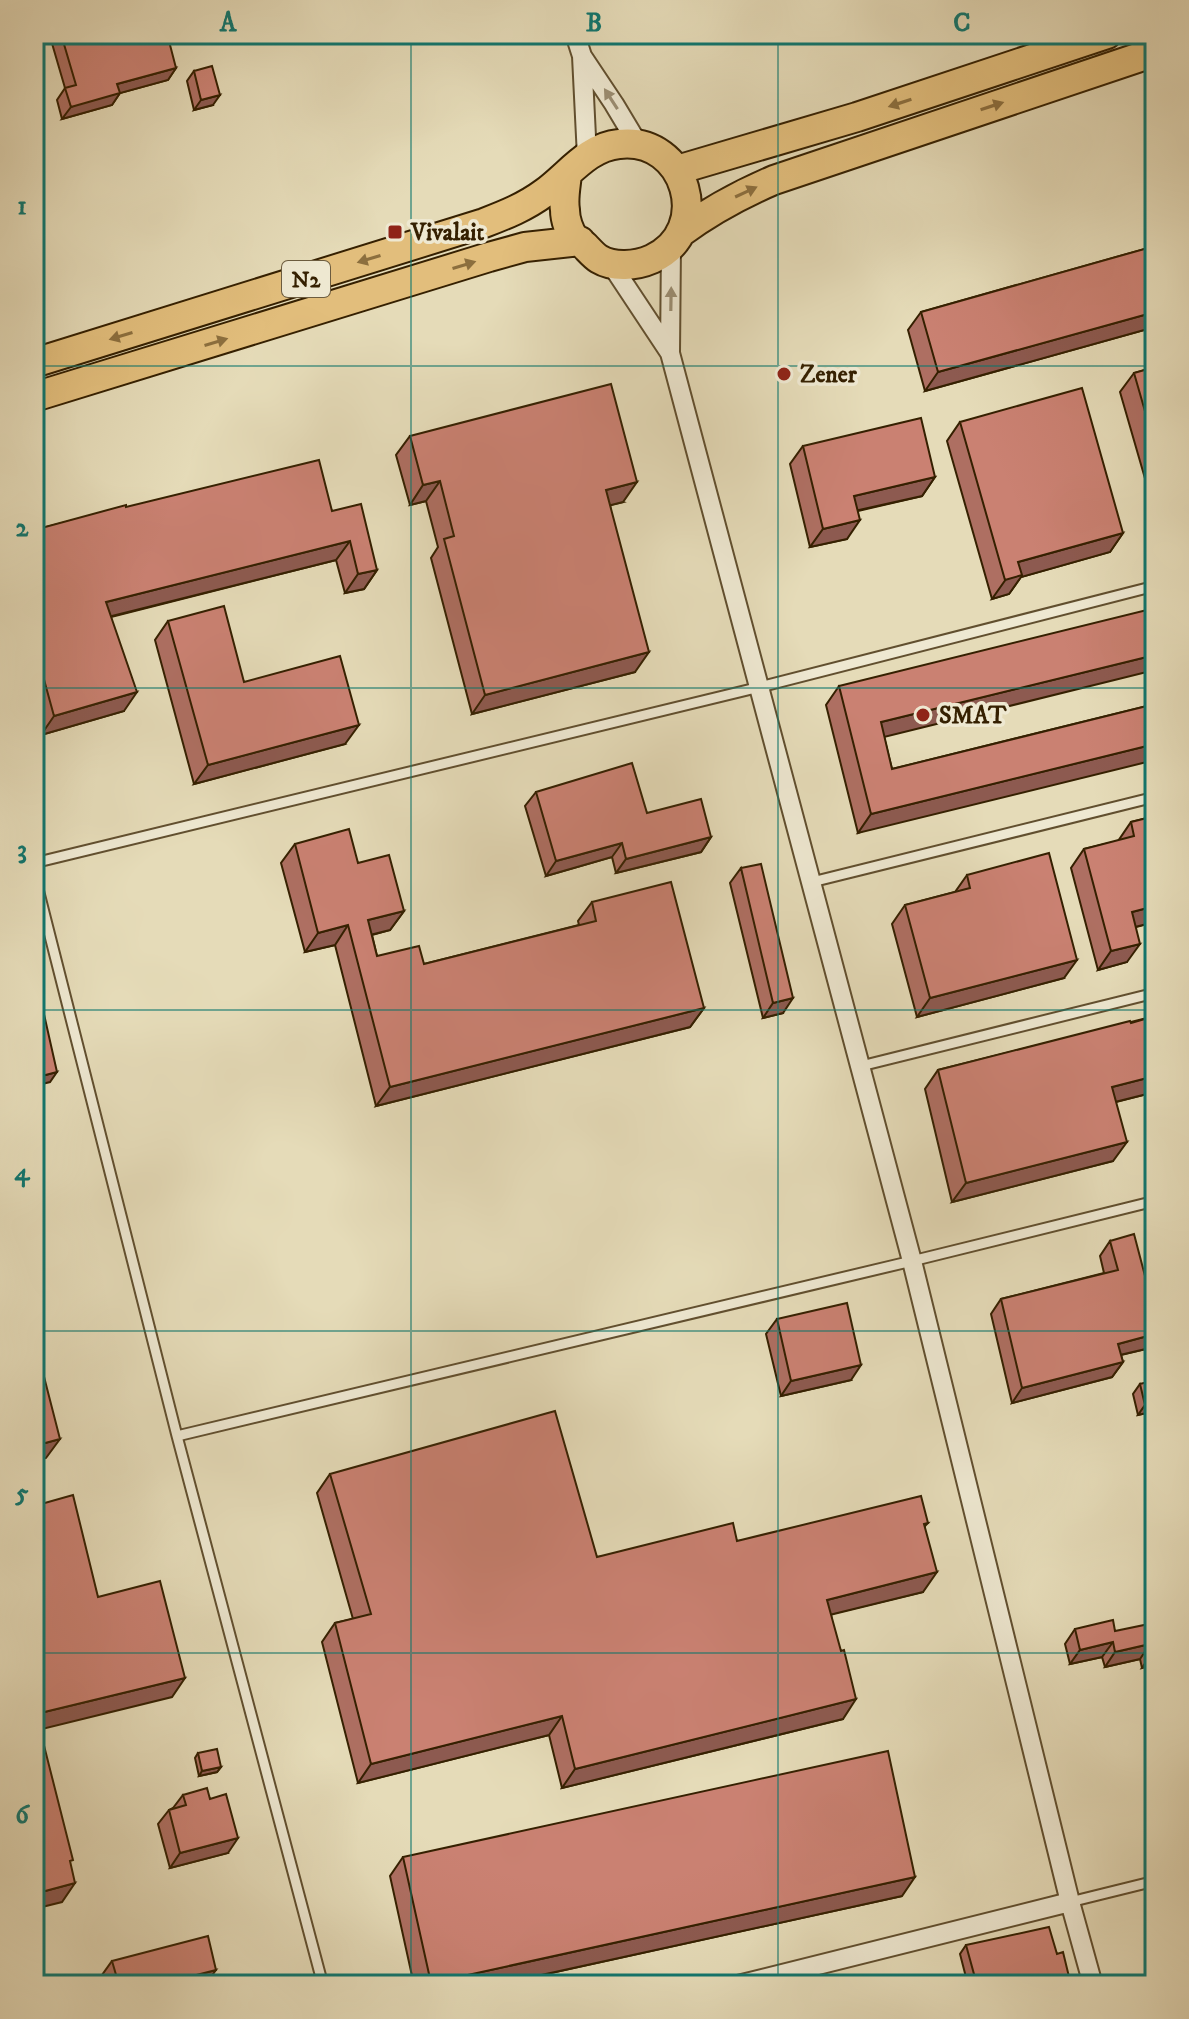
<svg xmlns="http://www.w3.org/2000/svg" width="1189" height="2019" viewBox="0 0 1189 2019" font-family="'IM FELL DW Pica',serif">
  <rect width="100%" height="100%" fill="#e5dbb8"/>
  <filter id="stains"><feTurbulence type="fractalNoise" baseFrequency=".0025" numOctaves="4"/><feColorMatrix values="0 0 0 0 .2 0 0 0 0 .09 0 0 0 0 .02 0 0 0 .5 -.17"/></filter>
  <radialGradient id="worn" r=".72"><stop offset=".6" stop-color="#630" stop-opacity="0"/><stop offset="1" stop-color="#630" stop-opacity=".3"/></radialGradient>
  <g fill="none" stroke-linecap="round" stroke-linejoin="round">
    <defs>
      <path id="service" d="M34,863L760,687L1155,586
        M34,873L177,1436L323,1985
        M812,882L1155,797
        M861,1066L1155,993
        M177,1436L912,1261L1155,1201
        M1070,1902L1155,1881"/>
      <path id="minor" d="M575,34L582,56L587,157
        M582,56L614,104L638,144
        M671,246L670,353L912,1261L1070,1902L1093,1985
        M611,264L670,353
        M738,1985L1070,1902"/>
      <path id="trunk" d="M677,170L857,117L1107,34
        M680,233C711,210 739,195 774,180L1155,52
        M34,363L484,223C505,215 525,207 544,193C568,176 587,147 619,144C687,136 714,231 652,259C636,266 614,268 599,259C594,256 589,250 585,246C582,243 578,242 575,239C569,232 565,219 565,210C563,198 566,185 567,174
        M34,397L489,257L525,247L580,241"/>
    </defs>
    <use href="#service" stroke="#614f2f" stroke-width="13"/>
    <use href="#minor" stroke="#614f2f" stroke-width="22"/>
    <use href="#trunk" stroke="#352001" stroke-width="32"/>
    <use href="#service" stroke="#eee8d1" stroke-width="9"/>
    <use href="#minor" stroke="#eee8d1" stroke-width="18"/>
    <use href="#trunk" stroke="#e2be7c" stroke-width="28"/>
  </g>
  <path fill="#ae6f62" stroke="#352001" stroke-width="2" d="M34,34H161L164,43L176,68L168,80L120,93L112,105L62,119L57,100L65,88L51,40L37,44Z
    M194,71L213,105L194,110L187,81Z
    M1155,246V327L925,391L908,330L921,312Z
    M1155,367V513L1120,392L1134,373Z
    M960,422L1123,533L1110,552L1021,577L1009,594L992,599L947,441Z
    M410,436L623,502L610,505L635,672L472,714L431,558L438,547L426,501L410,505L396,455Z
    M803,446L935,477L922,496L858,511L847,539L810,547L790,464Z
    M126,507L332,511L377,570L364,589L345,593L336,560L111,617L124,711L41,735L34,710V530Z
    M168,621L244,682L345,744L194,784L155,640Z
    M839,686L884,737L892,769L1155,704L858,833L826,705Z
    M536,792L647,813L711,837L701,852L616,873L612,857L546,876L525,806Z
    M1155,816V922L1136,927L1127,962L1098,970L1071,868L1084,849L1118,841L1131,822Z
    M295,844L358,863L404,911L390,930L372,935L377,956L424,964L579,925L578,921L592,902L704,1008L690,1027L376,1106L335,945L305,952L281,863Z
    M741,868L783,1013L763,1018L730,883Z
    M967,875L1064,978L917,1017L892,924L905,905L955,892Z
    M1155,1016V1124L1147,1094L1116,1102L1113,1161L952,1202L925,1089L938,1070Z
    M1110,1241L1150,1348L1121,1355L1123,1362L1112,1377L1012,1403L991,1314L1001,1299L1104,1273L1100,1256Z
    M777,1319L851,1380L781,1396L766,1334Z
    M1140,1384L1155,1411L1138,1415L1133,1394Z
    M330,1474L597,1557L737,1541L928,1523L925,1526L923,1592L831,1614L843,1719L562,1788L549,1735L358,1783L322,1642L335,1623L353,1619L317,1493Z
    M1075,1629L1151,1633L1155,1632V1709L1145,1667L1142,1668L1140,1659L1105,1667L1102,1657L1070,1664L1065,1644Z
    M198,1753L221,1767L217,1772L199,1776L195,1758Z
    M183,1795L228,1853L170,1868L158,1824L169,1810L173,1808Z
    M403,1857L902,1896L496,1985H414L390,1876Z
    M966,1945L1057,1954L1071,1985H968L960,1954Z
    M112,1961L206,1985H105L102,1975Z"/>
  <path fill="#8d5a50" stroke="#352001" stroke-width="2" d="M45,34H56L51,40L37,44Z
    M176,68L168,80L120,93L112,105L62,119L71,107L117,84Z
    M220,95L213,105L194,110L201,100Z
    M1155,312V327L925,391L938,372Z
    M935,477L922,496L841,514L854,496Z
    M440,481L426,501L410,505L423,485Z
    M637,482L623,502L592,510L606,490Z
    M860,520L847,539L810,547L823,529Z
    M1123,533L1110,552L1021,577L1009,594L992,599L1018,562Z
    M350,541L336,560L92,621L106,602Z
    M377,570L364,589L345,593L358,574Z
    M649,652L635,672L472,714L485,695Z
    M1155,655V670L868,741L881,722Z
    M137,692L124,711L41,735L54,716Z
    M359,725L345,744L194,784L208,765Z
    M1155,744V760L858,833L871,814Z
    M711,837L701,852L616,873L626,859Z
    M622,843L612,857L546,876L556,861Z
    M1155,906V922L1119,931L1132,912Z
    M404,911L390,930L354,939L368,920Z
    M348,925L335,945L305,952L318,933Z
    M1140,944L1127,962L1098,970L1111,951Z
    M1077,960L1064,978L917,1017L930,998Z
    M793,998L783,1013L763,1018L773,1003Z
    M704,1008L690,1027L376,1106L390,1087Z
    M57,1072L50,1082L34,1086V1078Z
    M1155,1076V1082L1147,1094L1099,1106L1112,1087Z
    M1127,1142L1113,1161L952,1202L966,1183Z
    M1155,1334V1340L1150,1348L1107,1358L1118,1344Z
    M1123,1362L1112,1377L1012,1403L1022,1388Z
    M861,1365L851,1380L781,1396L791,1381Z
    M1155,1403V1411L1138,1415L1145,1405Z
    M60,1439L46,1458L34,1462V1446Z
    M937,1572L923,1592L813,1619L827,1600Z
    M1113,1642L1102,1657L1070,1664L1080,1650Z
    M1150,1644L1140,1659L1105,1667L1115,1652Z
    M1152,1653H1155L1145,1667L1142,1668Z
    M185,1678L172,1697L34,1731L36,1714Z
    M856,1699L843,1719L562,1788L575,1769Z
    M562,1716L549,1735L358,1783L371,1764Z
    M221,1767L217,1772L199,1776L202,1771Z
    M238,1838L228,1853L170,1868L180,1853Z
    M915,1877L902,1896L496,1985H430L431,1983Z
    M75,1883L62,1902L34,1909V1894Z
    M216,1970L205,1985H157Z"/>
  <path fill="#ca8172" stroke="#352001" stroke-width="2" d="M61,34H161L164,43L169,41L176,68L117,84L120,93L71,107L65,88L76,85Z
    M212,66L220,95L201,100L194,71Z
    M1155,246V312L938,372L921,312Z
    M1155,367V446L1134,373Z
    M611,384L637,482L606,490L649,652L485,695L444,539L454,536L440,481L423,485L410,436Z
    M1082,388L1123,533L1018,562L1022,575L1005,580L960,422Z
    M921,418L935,477L854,496L860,520L823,529L803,446Z
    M319,460L332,511L361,504L377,570L358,574L350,541L106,602L137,692L54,716L34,643V530L126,505V507Z
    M224,606L244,682L340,656L359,725L208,765L168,621Z
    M1155,608V655L881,722L892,769L1155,704V744L871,814L839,686Z
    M632,763L647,813L701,799L711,837L626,859L622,843L556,861L536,792Z
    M1155,816V906L1132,912L1140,944L1111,951L1084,849L1134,836L1131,822Z
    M349,829L358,863L389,855L404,911L368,920L377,956L419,946L424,964L596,921L592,902L671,882L704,1008L390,1087L348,925L318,933L295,844Z
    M1049,853L1077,960L930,998L905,905L970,888L967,875Z
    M761,864L793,998L773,1003L741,868Z
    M39,992L57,1072L34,1078V993Z
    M1155,1016V1076L1112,1087L1127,1142L966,1183L938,1070L1130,1021L1131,1023Z
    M1134,1234L1155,1314V1334L1118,1344L1123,1362L1022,1388L1001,1299L1118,1270L1110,1241Z
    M847,1303L861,1365L791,1381L777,1319Z
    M41,1365L60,1439L34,1446V1367Z
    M1155,1380V1403L1145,1405L1140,1384Z
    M555,1411L597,1557L733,1523L737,1541L921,1496L928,1523L924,1524L937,1572L827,1600L841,1651L844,1650L856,1699L575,1769L562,1716L371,1764L335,1623L371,1614L330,1474Z
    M73,1495L98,1597L160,1581L185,1678L36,1714L73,1860L70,1861L75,1883L34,1894V1506Z
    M1113,1620L1115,1631L1149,1624L1151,1633L1155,1632V1653H1152L1150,1644L1115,1652L1113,1642L1080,1650L1075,1629Z
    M217,1749L221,1767L202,1771L198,1753Z
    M888,1751L915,1877L431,1983L403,1857Z
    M207,1788L210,1799L226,1794L238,1838L180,1853L169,1810L186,1805L183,1795Z
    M1049,1927L1057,1954L1063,1952L1071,1985H977L966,1945Z
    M208,1936L216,1970L157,1985H119L112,1961Z"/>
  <defs><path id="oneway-solid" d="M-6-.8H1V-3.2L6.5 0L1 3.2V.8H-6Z" transform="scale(2)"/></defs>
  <g fill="#9b8e73">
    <use href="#oneway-solid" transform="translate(611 99) rotate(-123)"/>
    <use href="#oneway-solid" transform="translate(671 299) rotate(-89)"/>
  </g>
  <g fill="#8c6f3e">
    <use href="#oneway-solid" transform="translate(900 103) rotate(162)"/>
    <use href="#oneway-solid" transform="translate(992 106) rotate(-18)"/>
    <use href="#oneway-solid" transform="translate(746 192) rotate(-25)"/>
    <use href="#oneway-solid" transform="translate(369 259) rotate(163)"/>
    <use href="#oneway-solid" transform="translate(464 265) rotate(-17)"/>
    <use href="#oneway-solid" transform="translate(121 336) rotate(163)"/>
    <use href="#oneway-solid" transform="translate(216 342) rotate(-17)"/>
  </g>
  <path fill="none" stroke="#0f766e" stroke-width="2" stroke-opacity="0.55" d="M411,34V1985M778,34V1985M34,366H1155M34,688H1155M34,1010H1155M34,1331H1155M34,1653H1155"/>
  <g fill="#8f2418" stroke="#eee8d1" stroke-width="3">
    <rect x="387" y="224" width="16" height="16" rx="4"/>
    <circle cx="784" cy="374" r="8"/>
    <circle cx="923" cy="715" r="8"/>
  </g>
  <g text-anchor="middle" stroke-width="7" stroke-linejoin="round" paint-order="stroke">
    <rect fill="#eee8d1" stroke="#6c5c3f" stroke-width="2" x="282" y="261" width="48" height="36" rx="6"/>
    <g font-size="22" font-weight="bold" fill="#352001">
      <text x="306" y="287">N2</text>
    </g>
    <g font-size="24" font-weight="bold" fill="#352001" stroke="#eee8d1" text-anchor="start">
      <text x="411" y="240">Vivalait</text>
      <text x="800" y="382">Zener</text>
      <text x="939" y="723">SMAT</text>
    </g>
  </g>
  <rect width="1189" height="2019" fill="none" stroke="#e5dbb8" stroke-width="88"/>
  <rect x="44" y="44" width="1101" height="1931" fill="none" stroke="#0f766e" stroke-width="3"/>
  <g font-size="26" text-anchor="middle" font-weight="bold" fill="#0f766e">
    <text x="228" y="31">A</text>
    <text x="594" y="31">B</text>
    <text x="962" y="31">C</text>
    <text x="22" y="214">1</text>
    <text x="22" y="536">2</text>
    <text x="22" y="858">3</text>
    <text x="22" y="1180">4</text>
    <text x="22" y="1501">5</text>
    <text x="22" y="1823">6</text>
  </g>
  <rect width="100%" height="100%" filter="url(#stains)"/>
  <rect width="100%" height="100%" fill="url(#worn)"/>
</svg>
